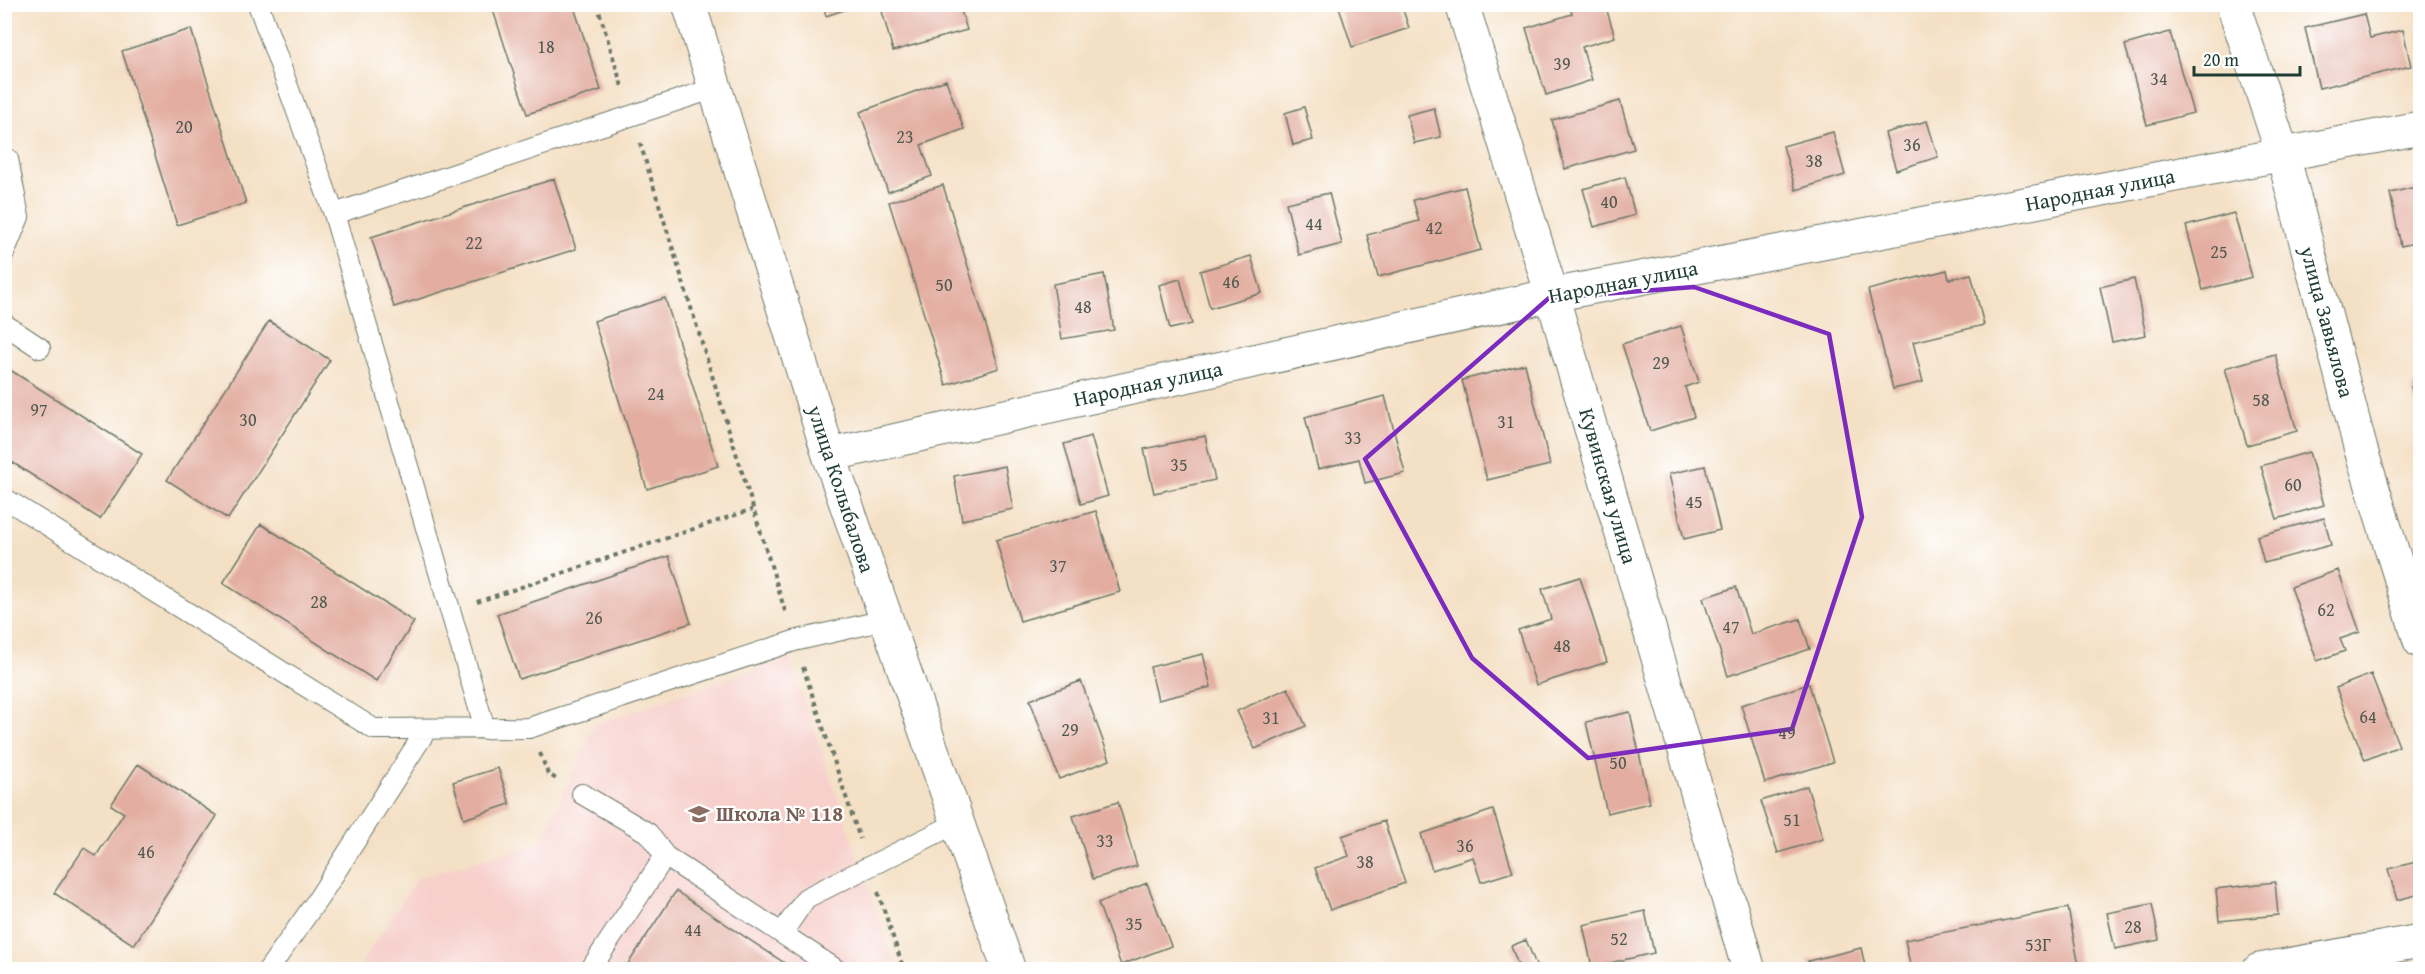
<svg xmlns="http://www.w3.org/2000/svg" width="2425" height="974" viewBox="0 0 2425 974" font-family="'Gentium Book Plus',serif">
  <rect width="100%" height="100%" fill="#fff"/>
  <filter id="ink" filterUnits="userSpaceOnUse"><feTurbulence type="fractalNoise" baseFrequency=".0167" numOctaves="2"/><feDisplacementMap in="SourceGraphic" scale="12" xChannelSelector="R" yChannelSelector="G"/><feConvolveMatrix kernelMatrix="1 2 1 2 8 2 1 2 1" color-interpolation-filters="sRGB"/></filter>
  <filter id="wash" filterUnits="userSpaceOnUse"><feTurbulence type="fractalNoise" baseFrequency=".008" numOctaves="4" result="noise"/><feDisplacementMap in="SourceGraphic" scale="24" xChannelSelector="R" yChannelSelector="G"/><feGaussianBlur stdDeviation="1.35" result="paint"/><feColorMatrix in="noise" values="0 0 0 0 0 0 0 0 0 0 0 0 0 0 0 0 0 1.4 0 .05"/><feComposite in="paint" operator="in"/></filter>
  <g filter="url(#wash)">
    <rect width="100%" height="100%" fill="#f4e0c5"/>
    <path fill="#f7d0cc" d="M789,658L897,969L357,970L417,878L541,843L595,724Z"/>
    <g id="blocks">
      <path fill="#e3aea1" d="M491,4H573L601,90L527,114Z
        M823,4H859V5L826,16Z
        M880,4H959L967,30L893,51Z
        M1338,4H1401L1409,28L1352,47Z
        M1569,4H1605L1615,37L1582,47L1592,80L1546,95L1526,28L1572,14Z
        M2364,14L2370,38L2403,30L2411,66L2319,88L2305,28Z
        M191,29L246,203L177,225L122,51Z
        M2170,32L2193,113L2147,125L2125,45Z
        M946,80L964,129L921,145L932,176L888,192L860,112Z
        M1620,101L1634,149L1565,169L1552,120Z
        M1304,107L1313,140L1293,145L1285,113Z
        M1434,108L1441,137L1414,143L1407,115Z
        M1927,121L1938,157L1896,170L1885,133Z
        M1833,132L1845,175L1796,190L1783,146Z
        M1625,177L1635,215L1594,227L1583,189Z
        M554,179L576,249L394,307L371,237Z
        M943,185L999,368L946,385L889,202Z
        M2420,186V242L2401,246L2390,193Z
        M1465,187L1481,250L1378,277L1367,235L1419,221L1413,200Z
        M1329,193L1342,244L1299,255L1286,203Z
        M2234,213L2252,277L2203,290L2186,226Z
        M1251,256L1262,293L1210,308L1200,271Z
        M1947,270L1949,279L1971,274L1984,325L1913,342L1923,382L1893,389L1868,290Z
        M1104,274L1114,330L1062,339L1053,284Z
        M1180,279L1192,324L1170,329L1159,285Z
        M2134,279L2146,335L2112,342L2100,287Z
        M665,298L718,466L647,489L594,321Z
        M269,321L330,360L228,519L167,480Z
        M1681,326L1699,382L1685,387L1694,417L1650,431L1622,344Z
        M2275,354L2297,431L2247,445L2225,368Z
        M1525,364L1550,465L1487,480L1462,380Z
        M4,366L142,454L100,519L4,457Z
        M2420,384V417L2411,387Z
        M1385,396L1405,473L1365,483L1359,459L1318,469L1305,417Z
        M1091,436L1108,496L1081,504L1064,444Z
        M1205,436L1215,480L1154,493L1144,449Z
        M2309,452L2324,505L2277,519L2261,466Z
        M1005,466L1013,509L962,520L954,476Z
        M1705,466L1720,530L1684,539L1669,474Z
        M1096,511L1120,592L1020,621L996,540Z
        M2324,518L2331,545L2264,563L2257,536Z
        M261,524L414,622L376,681L223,583Z
        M669,556L691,623L519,679L497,614Z
        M2338,570L2360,632L2340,639L2345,651L2317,661L2291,587Z
        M1580,577L1607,662L1536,685L1518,630L1551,619L1542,589Z
        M1736,587L1751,634L1800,619L1810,649L1728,676L1703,598Z
        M1203,654L1211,687L1158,700L1150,667Z
        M2371,674L2399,746L2365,760L2336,688Z
        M1081,681L1110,760L1059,779L1030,700Z
        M1809,684L1833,762L1765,783L1741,705Z
        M1288,688L1306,726L1255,749L1237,711Z
        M1630,712L1650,803L1607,813L1586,722Z
        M138,764L217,816L134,945L54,893L84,848L96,856L124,813L111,805Z
        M498,768L510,804L464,819L453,782Z
        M1807,786L1823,839L1778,853L1761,801Z
        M1118,802L1137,866L1093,879L1073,816Z
        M1493,810L1513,872L1481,882L1473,857L1432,870L1421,834Z
        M1384,821L1405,883L1330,910L1315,868L1349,856L1342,836Z
        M2420,861V894L2397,900L2388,869Z
        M2275,882L2278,915L2219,921L2216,889Z
        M1147,883L1171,946L1121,965L1098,903Z
        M676,891L795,970H624Z
        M2152,904L2159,940L2115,949L2107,913Z
        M2068,908L2079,966L2062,970H1911L1905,940Z
        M1645,911L1654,953L1592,967L1583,925Z
        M1526,940L1538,970H1520L1511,946Z
        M1861,948L1866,970H1810L1808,961Z"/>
    </g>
  </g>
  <g filter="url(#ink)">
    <use href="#blocks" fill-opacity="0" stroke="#6a7667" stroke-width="1.5"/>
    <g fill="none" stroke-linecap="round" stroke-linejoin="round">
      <defs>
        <path id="service" d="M258,4L334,214L715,88
          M4,156L8,159L19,217L4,253
          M334,214L485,729
          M4,324L40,348
          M4,498L374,729L529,728L794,641L885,620
          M582,794L648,833L665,856
          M782,933L806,898L957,823
          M268,970L318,899L427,729
          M590,970L665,856L837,970"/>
        <path id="minor" d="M1462,4L1552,295L1749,970
          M2233,4L2283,155L2361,450L2420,641
          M829,455L1552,295L2420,128
          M2259,970L2420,941"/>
        <path id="tertiary" d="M689,4L829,455L1009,970"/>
      </defs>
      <use href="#service" stroke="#6a7667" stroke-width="22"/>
      <use href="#minor" stroke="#6a7667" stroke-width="35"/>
      <use href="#tertiary" stroke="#6a7667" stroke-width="35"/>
      <path stroke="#6a7667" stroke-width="4" stroke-dasharray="4.5 4.5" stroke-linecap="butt" d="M597,4L623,90
        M640,143L786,614
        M477,602L753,509
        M803,667L860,839
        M540,753L548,774L558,780
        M878,892L904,970"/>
      <use href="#service" stroke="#fff" stroke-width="20"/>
      <use href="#minor" stroke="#fff" stroke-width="33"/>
      <use href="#tertiary" stroke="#fff" stroke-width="33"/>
    </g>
  </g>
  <path fill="none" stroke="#7b2cbf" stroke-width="4.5" stroke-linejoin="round" d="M1694,287L1829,334L1862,517L1792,729L1588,758L1472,658L1365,459L1549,298Z"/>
  <defs>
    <symbol id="school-bare" viewBox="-9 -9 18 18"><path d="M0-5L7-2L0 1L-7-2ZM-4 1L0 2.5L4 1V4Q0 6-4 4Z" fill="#8d6e63" stroke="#fff" stroke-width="2.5" paint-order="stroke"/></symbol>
  </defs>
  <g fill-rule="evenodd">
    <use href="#school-bare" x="684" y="799" width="30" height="30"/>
  </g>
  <g text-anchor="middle" stroke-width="4.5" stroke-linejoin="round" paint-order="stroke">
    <g font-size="18" fill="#50594f">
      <text x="546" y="53">18</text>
      <text x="1562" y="70">39</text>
      <text x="2159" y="85">34</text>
      <text x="184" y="133">20</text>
      <text x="905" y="143">23</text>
      <text x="1912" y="151">36</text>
      <text x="1814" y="167">38</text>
      <text x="1609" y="208">40</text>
      <text x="1314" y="230">44</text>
      <text x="1434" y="234">42</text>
      <text x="474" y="249">22</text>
      <text x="2219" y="258">25</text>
      <text x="1231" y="288">46</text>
      <text x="944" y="291">50</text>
      <text x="1083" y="313">48</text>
      <text x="1661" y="369">29</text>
      <text x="656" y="400">24</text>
      <text x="2261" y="406">58</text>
      <text x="39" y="416">97</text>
      <text x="248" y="426">30</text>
      <text x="1506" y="428">31</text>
      <text x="1353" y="444">33</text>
      <text x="1179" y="471">35</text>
      <text x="2293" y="491">60</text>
      <text x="1694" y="508">45</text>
      <text x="1058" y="572">37</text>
      <text x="319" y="608">28</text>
      <text x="2326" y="616">62</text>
      <text x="594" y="624">26</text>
      <text x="1731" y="633">47</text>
      <text x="1562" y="652">48</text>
      <text x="2368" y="723">64</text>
      <text x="1271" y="724">31</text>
      <text x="1070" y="736">29</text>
      <text x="1787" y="739">49</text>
      <text x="1618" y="769">50</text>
      <text x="1792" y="826">51</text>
      <text x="1105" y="847">33</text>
      <text x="1465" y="852">36</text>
      <text x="146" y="858">46</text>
      <text x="1365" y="868">38</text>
      <text x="1134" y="930">35</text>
      <text x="2133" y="933">28</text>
      <text x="693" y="936">44</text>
      <text x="1619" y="945">52</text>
      <text x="2038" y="951">53Г</text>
    </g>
    <g font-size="21" fill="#1f3d34" stroke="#fff">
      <text transform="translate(2100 190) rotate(-11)" y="7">Народная улица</text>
      <text transform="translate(1623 282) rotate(-11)" y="7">Народная улица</text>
      <text transform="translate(2327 322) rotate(75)" y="7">улица Завьялова</text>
      <text transform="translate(1148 384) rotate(-12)" y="7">Народная улица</text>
      <text transform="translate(1608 486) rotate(74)" y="7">Кувинская улица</text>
      <text transform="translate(841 489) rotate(72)" y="7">улица Колыбалова</text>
    </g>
    <g font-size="21" font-weight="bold" fill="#785e54" stroke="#fff" text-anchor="start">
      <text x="716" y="821">Школа № 118</text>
    </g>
  </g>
  <rect width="2425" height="974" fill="none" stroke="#fff" stroke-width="24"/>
  <path d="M2194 66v9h106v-9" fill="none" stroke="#1f3d34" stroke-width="3"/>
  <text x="2203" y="66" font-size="18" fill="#1f3d34" stroke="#ffffff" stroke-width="4.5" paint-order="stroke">20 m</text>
</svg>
